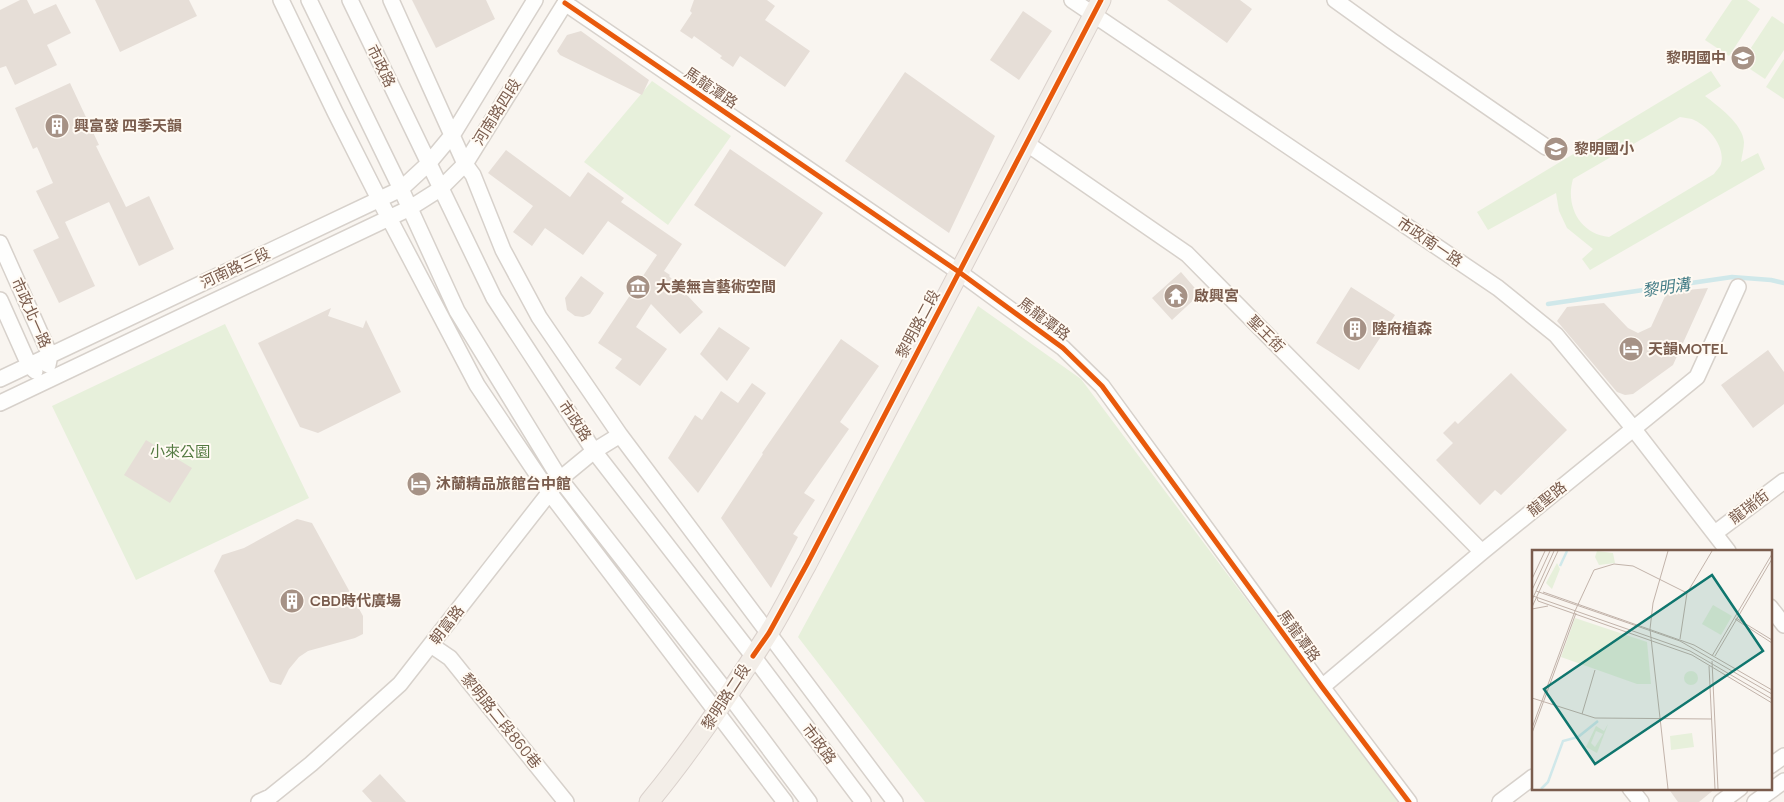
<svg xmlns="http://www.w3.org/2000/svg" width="1784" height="802" viewBox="0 0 1784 802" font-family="Manrope,'Noto Sans TC',sans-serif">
  <rect width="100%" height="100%" fill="#f9f5f0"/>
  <path fill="#e7f0db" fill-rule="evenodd" d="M1732,0H1747L1760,9L1729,56L1705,40Z
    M1772,16L1784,24V50L1765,79L1741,63Z
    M1784,59V99L1766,87Z
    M1711,71L1721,86L1705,96C1718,106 1743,124 1744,142C1744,148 1742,155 1741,162L1758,153L1765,169L1590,270L1582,259L1593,249L1567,228L1559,211L1556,193L1488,230L1477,212ZM1680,117C1684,118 1688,118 1692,119C1707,125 1726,146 1721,164C1720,167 1716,171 1714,174L1609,237C1580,234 1565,206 1573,179Z
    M652,81L731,136L668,225L584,162Z
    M978,306L1081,379L1398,802H925L798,637Z
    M225,324L309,498L136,580L52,406Z"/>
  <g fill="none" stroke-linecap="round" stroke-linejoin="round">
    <path stroke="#d0e8ea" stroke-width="4.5" d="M1548,304L1732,277L1771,280L1784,283"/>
  </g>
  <path fill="#e6ded7" d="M20,0H27L34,14L56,4L71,33L47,45L57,65L15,85L6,66L0,68V10Z
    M95,0H189L197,16L120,52Z
    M412,0H486L495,19L436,48Z
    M694,0H767L775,6L765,20L810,51L785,87L740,56L733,67L720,58L722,56L694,36L692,39L680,31L692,13L690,11Z
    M1167,0H1240L1252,9L1227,43Z
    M1023,11L1052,31L1019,80L990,60Z
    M581,31L649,80L642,95L560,55L557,51L567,35Z
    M905,72L995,136L949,233L845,161Z
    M70,83L99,145L96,146L126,207L149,196L174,249L139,266L109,202L65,222L95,286L59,303L33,250L59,238L36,191L53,183L37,147L33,149L15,108Z
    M730,149L823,213L785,267L694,205Z
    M506,150L570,197L588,172L624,198L621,202L682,244L664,271L670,275L669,276L703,312L680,334L651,304L636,327L667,349L640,386L615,368L622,359L598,343L657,255L608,221L583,255L545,228L532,246L513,232L533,206L488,173Z
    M1181,272L1200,294L1172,320L1152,298Z
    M581,276L604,293L590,314L583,317L575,316L567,310L565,298Z
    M1351,287L1395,315L1359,370L1316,343Z
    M1708,288L1673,365L1633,394L1625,395L1617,392L1557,321L1567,307L1604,303L1628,328L1638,333L1651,327L1667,292Z
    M331,308L328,316L363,328L366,320L401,392L318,433L300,427L258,343Z
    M719,327L750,348L727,381L700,354Z
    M841,339L879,366L840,422L849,429L804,493L815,500L793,534L798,537L771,588L721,518L763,454L762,453Z
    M1768,350L1784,372V404L1753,428L1721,385Z
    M1511,373L1567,430L1501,495L1495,490L1480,505L1436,460L1453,443L1443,433L1455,421L1458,424Z
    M752,383L766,393L698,493L668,458L695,415L702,420L721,391L738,403Z
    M146,440L192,468L170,503L124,475Z
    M297,519L312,523L363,616V634L355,638L308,651L299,657L289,669L281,685L270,682L214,571L222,555L244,548Z
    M380,774L406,802H372L362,791Z
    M1668,788H1716L1699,802H1678Z"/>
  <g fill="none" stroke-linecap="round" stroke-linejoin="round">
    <defs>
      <path id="minor" d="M281,0L335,112L379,199L477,385L549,492L785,802
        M309,0L401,189L457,311L560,479L729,695L809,802
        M350,0L494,298L594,451L753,656L863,802
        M391,0L465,164L473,175L503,250L539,317L620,435L895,802
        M1072,0L1498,288L1556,335L1629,423L1728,551
        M1335,0L1392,41L1546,147
        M565,3L959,272L1063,348L1102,386L1322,687L1409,802
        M1026,143L1187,254L1482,552
        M0,243L50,355L48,365
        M0,300L29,365L35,371
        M0,379L401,189L428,164L453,134L535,0
        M0,403L410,208L440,189L465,164L567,0
        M1715,533L1784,481
        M1770,607L1784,625
        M431,645L450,658L566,802
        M1322,687L1482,552L1697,377L1738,287
        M1770,766L1784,756
        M1630,788L1641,802
        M259,802L270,797L311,764L400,684L560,479L594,451L620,435
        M1500,802L1533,777
        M1721,802L1740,788
        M1755,802L1784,781"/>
      <path id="major" d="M649,802C693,749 731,692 768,634C782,612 794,587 807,564L1101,0"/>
    </defs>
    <use href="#minor" stroke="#d7d1cb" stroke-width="18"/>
    <use href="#major" stroke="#dad1cc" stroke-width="21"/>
    <use href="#minor" stroke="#fefefd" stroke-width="15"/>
    <use href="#major" stroke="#f3eee8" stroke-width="19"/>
    <defs>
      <path id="cycleway" d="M565,3L959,272L1063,348L1102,386L1322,687L1409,802
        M753,656L769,633L807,564L1101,0"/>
    </defs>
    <use href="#cycleway" stroke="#fffaf3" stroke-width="8"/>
    <use href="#cycleway" stroke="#e8590c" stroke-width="5"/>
  </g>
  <defs>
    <symbol id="school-disc" viewBox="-11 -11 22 22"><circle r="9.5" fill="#a69286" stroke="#fffaf3"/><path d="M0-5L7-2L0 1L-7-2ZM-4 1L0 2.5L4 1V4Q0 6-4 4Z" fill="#fff"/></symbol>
    <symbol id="building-disc" viewBox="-11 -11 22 22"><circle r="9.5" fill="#a69286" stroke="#fffaf3"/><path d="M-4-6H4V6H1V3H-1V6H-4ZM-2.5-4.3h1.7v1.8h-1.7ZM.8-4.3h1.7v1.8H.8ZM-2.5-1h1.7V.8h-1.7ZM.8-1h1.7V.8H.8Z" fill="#fff"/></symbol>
    <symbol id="museum-disc" viewBox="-11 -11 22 22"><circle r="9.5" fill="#a69286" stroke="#fffaf3"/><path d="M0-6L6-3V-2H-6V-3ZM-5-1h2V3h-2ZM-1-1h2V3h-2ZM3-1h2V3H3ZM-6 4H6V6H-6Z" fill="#fff"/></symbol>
    <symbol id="temple-disc" viewBox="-11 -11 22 22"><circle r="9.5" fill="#a69286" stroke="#fffaf3"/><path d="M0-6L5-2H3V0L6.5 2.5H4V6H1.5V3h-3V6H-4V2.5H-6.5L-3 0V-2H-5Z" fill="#fff"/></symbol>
    <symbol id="hotel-disc" viewBox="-11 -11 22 22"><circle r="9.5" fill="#a69286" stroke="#fffaf3"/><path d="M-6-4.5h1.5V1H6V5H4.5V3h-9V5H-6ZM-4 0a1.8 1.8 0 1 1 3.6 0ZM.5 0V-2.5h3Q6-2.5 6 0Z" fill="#fff"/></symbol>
  </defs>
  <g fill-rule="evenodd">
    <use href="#school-disc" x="1729" y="44" width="28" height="28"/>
    <use href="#building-disc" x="43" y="112" width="28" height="28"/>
    <use href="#school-disc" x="1542" y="135" width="28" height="28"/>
    <use href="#museum-disc" x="624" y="273" width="28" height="28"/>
    <use href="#temple-disc" x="1162" y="282" width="28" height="28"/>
    <use href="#building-disc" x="1341" y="315" width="28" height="28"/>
    <use href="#hotel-disc" x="1617" y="335" width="28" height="28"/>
    <use href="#hotel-disc" x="405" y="470" width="28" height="28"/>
    <use href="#building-disc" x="278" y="587" width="28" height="28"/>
  </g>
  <g text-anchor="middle" stroke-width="4" stroke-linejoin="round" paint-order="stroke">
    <g font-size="15" font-weight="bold" fill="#7a5c4d" stroke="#fffaf3" text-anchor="start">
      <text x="1726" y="63" text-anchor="end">黎明國中</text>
      <text x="74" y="131">興富發 四季天韻</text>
      <text x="1574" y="154">黎明國小</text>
      <text x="656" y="292">大美無言藝術空間</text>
      <text x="1194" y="301">啟興宮</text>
      <text x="1372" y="334">陸府植森</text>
      <text x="1648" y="354">天韻MOTEL</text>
      <text x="436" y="489">沐蘭精品旅館台中館</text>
      <text x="310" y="606">CBD時代廣場</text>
    </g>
    <g font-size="15" fill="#7a5c4d" stroke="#fffaf3">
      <text transform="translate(381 66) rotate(64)" y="5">市政路</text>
      <text transform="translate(711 88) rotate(34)" y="5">馬龍潭路</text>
      <text transform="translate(497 112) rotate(-58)" y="5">河南路四段</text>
      <text transform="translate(1430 242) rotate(34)" y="5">市政南一路</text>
      <text transform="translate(235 268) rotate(-25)" y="5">河南路三段</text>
      <text transform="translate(31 313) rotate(66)" y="5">市政北一路</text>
      <text transform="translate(1044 319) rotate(37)" y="5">馬龍潭路</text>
      <text transform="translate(918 324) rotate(-62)" y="5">黎明路二段</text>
      <text transform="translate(1266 334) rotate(45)" y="5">聖王街</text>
      <text transform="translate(575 421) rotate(56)" y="5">市政路</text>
      <text transform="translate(1547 499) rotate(-39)" y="5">龍聖路</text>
      <text transform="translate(1749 507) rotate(-37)" y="5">龍瑞街</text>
      <text transform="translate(447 625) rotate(-52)" y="5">朝富路</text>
      <text transform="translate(1299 636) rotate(54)" y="5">馬龍潭路</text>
      <text transform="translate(726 697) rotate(-57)" y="5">黎明路二段</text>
      <text transform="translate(501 721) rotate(51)" y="5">黎明路二段860巷</text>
      <text transform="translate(819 744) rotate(53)" y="5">市政路</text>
    </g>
    <g font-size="15" fill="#537a41" stroke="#fffaf3">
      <text x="180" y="457">小來公園</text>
    </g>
    <g font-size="16" font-style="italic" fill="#437c86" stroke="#fffaf3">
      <text transform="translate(1666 287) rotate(-8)" y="6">黎明溝</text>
    </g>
  </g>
  <g transform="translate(1532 550)">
    <rect width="240" height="240" fill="#f9f5f0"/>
    <path d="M65,1L81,3L83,13L67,15L63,7ZM25,13L28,19L20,39L14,33ZM181,55L200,66L189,85L170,74ZM43,68L115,92L119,134H105L29,107ZM152 128a7 7 0 1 1 14 0a7 7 0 1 1-14 0ZM76,174L65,203L54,197L64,176L72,181ZM64,181L71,184L63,197L59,193ZM160,183L162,197L139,200L138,186Z" fill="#e7f0db" fill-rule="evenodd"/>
    <path fill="none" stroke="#d0e8ea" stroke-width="2.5" d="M28,16L35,1M9,239L16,232L31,191L46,187L66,171"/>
    <path fill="none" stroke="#c2b3aa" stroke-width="1" d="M0,29L13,1M0,40L18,1M4,41L148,91L240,144M11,42L162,95L240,140M1,46L158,101L240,149M5,48L6,51L160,105L240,153M0,50L22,1M0,57L26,1M0,59L16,56M204,68L240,90M203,69L240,93M148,89L155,43L180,1M180,106L240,4M183,106L240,9M180,111L186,239M177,116L183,239M0,148L63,168L180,169M50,164L63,120M0,178L43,61L62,20L82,14L101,16L155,43M0,183L44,63M136,239L118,79L121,53L136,1"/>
    <path fill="#0f766e" fill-opacity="0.15" stroke="#0f766e" stroke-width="2.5" d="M180,25L231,101L63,214L12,139Z"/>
    <rect width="240" height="240" fill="none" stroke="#7a5c4d" stroke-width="2.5"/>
  </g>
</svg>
